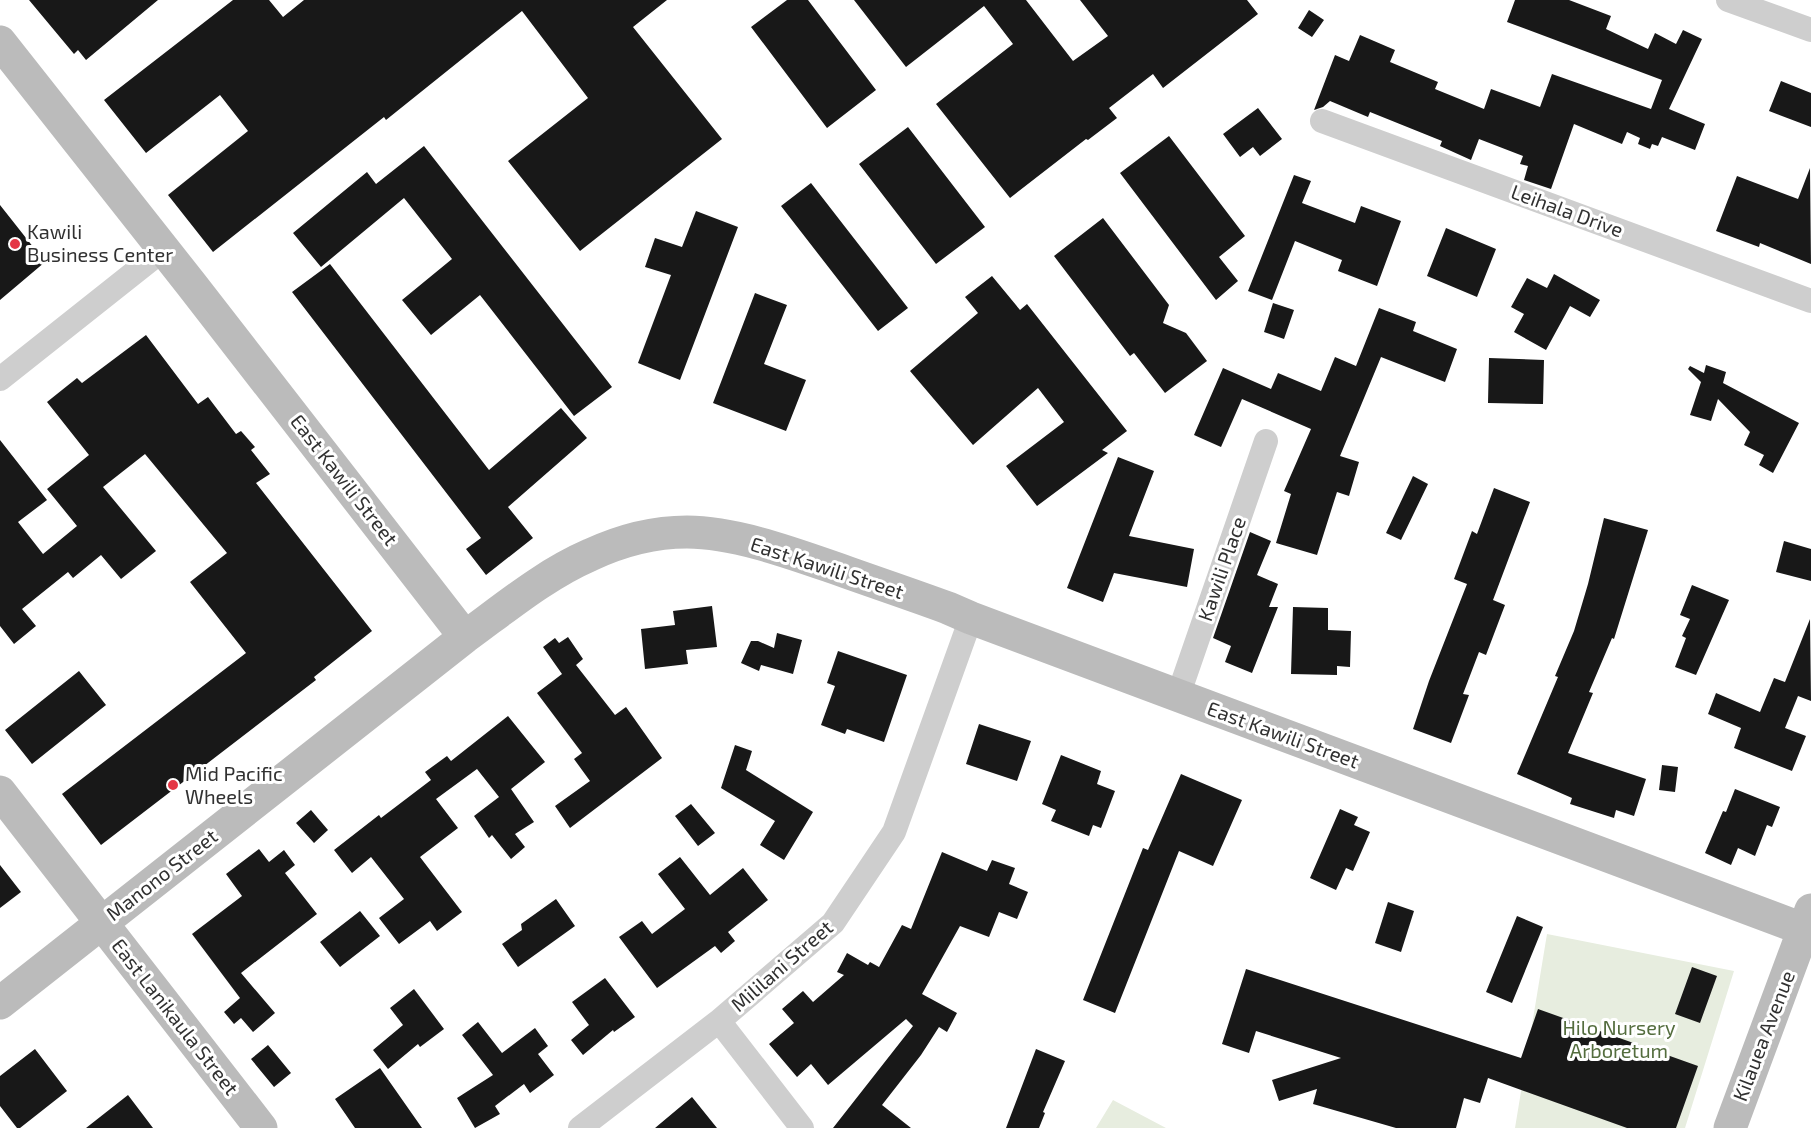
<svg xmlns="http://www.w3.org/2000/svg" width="1811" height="1128" viewBox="0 0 1811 1128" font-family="'Exo 2',sans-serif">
  <rect width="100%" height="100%" fill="#fff"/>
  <path fill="#e7eddf" d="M1547,934L1734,971L1685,1128H1515Z
    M1113,1100L1166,1128H1096Z"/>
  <path fill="#181818" d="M29,0H158L86,60L78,50L74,54Z
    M233,0H269L283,17L304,0H667L633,27L722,139L580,251L508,161L588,98L522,11L386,120L384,117L213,252L168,195L248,131L220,95L146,153L104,100Z
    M787,0H808L876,90L827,128L751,27Z
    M854,0H1026L1073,61L1108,36L1080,0H1247L1258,14L1163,88L1153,74L1109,108L1117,118L1088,140L1086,139L1010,198L936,104L1013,44L984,6L906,67Z
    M1515,0H1569L1611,16L1606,29L1648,49L1655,33L1676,44L1683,30L1702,39L1669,109L1705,124L1695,150L1662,137L1658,146L1652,144L1650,149L1638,144L1640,138L1627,132L1622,144L1574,124L1551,189L1524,180L1528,166L1520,164L1523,156L1479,139L1471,160L1440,146L1442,141L1370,112L1368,117L1330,101L1323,107L1314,110L1335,55L1349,61L1360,35L1395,50L1390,62L1438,82L1435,89L1484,109L1491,89L1540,107L1552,74L1651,109L1662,80L1507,22Z
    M1309,10L1324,20L1312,37L1298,28Z
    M1781,81L1811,93V127L1769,111Z
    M1258,108L1282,139L1260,156L1253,147L1240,157L1223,134Z
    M908,127L985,227L936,264L859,164Z
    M1169,136L1245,236L1219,257L1238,281L1216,300L1120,173Z
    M424,146L612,387L574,416L480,295L431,335L402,300L452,259L404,198L321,267L293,233L367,172L376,184Z
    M1810,168L1811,264L1760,243L1759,247L1716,231L1737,176L1798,199Z
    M1294,175L1311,181L1302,203L1355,223L1361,206L1401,221L1377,286L1338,271L1342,260L1295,241L1272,300L1248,291Z
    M811,183L908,308L878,331L781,206Z
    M0,205L45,262L0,300Z
    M696,211L738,227L680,380L638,363L671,275L645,267L655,238L682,247Z
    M1103,218L1169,305L1163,323L1186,333L1207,361L1165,393L1134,353L1130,356L1054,256Z
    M1446,228L1496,249L1477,297L1427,276Z
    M330,264L489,470L561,408L587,438L508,507L533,538L486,575L466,549L481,538L292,292Z
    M1554,274L1600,300L1590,317L1570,306L1546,350L1514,332L1524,314L1511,307L1527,278L1547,288Z
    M992,276L1020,310L1027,304L1127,431L1102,450L1108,453L1037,506L1006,466L1064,422L1038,388L973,445L910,371L978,313L965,297Z
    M755,293L787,305L764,364L806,380L786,431L713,403Z
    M1273,303L1294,310L1284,339L1264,332Z
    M1379,308L1416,322L1413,331L1457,349L1445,382L1381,357L1340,456L1359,462L1349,496L1337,492L1317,555L1276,543L1291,494L1284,491L1311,429L1242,399L1221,447L1194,435L1223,368L1271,389L1278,373L1321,391L1335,357L1356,366Z
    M146,335L198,404L208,397L236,434L241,431L255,447L251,450L270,474L256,483L372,631L314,677L316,680L101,845L62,794L246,653L190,582L227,553L145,454L103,487L156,551L121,579L101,555L73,578L68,572L22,609L36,626L14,644L0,626V440L47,500L18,522L43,554L77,526L47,489L89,455L47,402L77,378L82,383Z
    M1489,358L1544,360L1543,404L1488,403Z
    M1706,365L1726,372L1723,383L1799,423L1773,473L1759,465L1764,455L1744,445L1750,432L1718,399L1711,421L1690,415L1701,382L1688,369L1690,366L1704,373Z
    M1118,457L1154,471L1129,536L1194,549L1187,587L1114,573L1103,602L1067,588Z
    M1413,476L1428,484L1401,540L1386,533Z
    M1494,488L1530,502L1493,600L1505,605L1486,655L1479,652L1463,694L1469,695L1451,743L1413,729L1429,681L1467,584L1454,579L1472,531L1477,534Z
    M1604,518L1648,530L1614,639L1612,638L1589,692L1593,693L1568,753L1646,779L1634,816L1616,810L1614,818L1570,804L1572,798L1517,774L1558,677L1555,676L1574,631L1588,584Z
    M1250,532L1271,541L1257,575L1278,584L1269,607H1278L1252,673L1225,662L1231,646L1213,638Z
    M1784,541L1811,549V581L1776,572Z
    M1692,585L1729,600L1696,675L1675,667L1686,638L1682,636L1690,619L1680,615Z
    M712,606L717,647L686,650L688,664L645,669L641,629L675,625L673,611Z
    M1293,607L1328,608V630L1351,631L1350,667L1337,666V675L1291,674Z
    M1810,619L1811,701L1798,696L1785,728L1806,736L1792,771L1734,748L1741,728L1708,714L1716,693L1760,712L1774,678L1785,682Z
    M777,633L802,640L793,674L761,665L759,671L741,663L751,641H758L774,648Z
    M568,637L583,659L576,665L615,715L626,707L662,758L570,828L555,806L590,781L574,759L582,753L537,693L562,674L543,647L555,638L559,643Z
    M838,651L907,675L884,742L847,729L845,734L821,725L835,686L827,683Z
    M79,671L106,705L32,764L5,730Z
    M508,716L545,762L511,789L534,822L515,834L525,847L511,859L492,835L489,838L474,816L499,797L477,769L436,799L458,828L420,857L462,912L437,931L430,921L399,944L379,918L404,899L371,857L352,873L334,850L379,815L381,818L431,780L425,772L447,756L451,761Z
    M979,724L1031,741L1017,781L966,764Z
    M735,745L752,751L746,770L813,812L784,860L760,845L775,821L721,788Z
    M1061,755L1101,771L1097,784L1115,791L1101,828L1093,825L1089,836L1051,821L1056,810L1042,804Z
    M1662,765L1678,767L1675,792L1659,790Z
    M1181,774L1242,800L1213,866L1179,851L1115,1013L1083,1000L1143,848L1148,850Z
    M1735,789L1780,807L1772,827L1767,825L1755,856L1738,848L1731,865L1705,853L1723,811L1726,812Z
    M691,804L715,833L698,846L675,816Z
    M1340,809L1358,817L1354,825L1370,832L1353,871L1346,868L1336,890L1310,878Z
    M311,810L328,830L314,843L296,823Z
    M259,849L269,862L284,850L295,865L285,873L317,914L241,973L275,1013L253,1032L241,1018L234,1024L224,1012L240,998L192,934L242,896L226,874Z
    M942,852L987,871L992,860L1015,868L1009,884L1028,892L1017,919L999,912L989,937L960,926L922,994L957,1013L947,1032L939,1027L921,1055L882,1105L911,1128H833L913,1026L906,1019L828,1085L811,1064L797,1077L769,1044L794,1023L782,1009L803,991L813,1002L844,975L837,972L847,953L868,965L870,962L879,967L902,925L911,929Z
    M680,857L710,895L743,868L768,900L728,932L735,941L721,953L715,946L657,988L619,937L642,921L652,934L685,909L658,874Z
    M0,865L21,892L0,908Z
    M556,899L575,926L518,967L502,944L522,930L521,924Z
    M1388,902L1414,911L1401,952L1375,943Z
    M360,911L380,936L340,967L320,942Z
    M1517,916L1543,927L1512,1003L1486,992Z
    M1692,967L1717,976L1700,1023L1675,1014Z
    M1246,969L1521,1058L1538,1009L1698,1066L1676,1128H1627L1488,1078L1480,1103L1464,1098L1456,1128H1396L1313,1104L1317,1089L1279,1101L1272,1080L1341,1058L1256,1031L1249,1053L1222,1044Z
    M605,978L635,1017L614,1032L613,1030L583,1055L571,1040L589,1025L572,1002Z
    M414,989L444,1029L420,1047L418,1044L388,1069L373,1050L403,1025L390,1008Z
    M478,1022L502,1053L535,1028L548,1046L538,1054L554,1075L530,1093L524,1084L495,1106L500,1114L475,1128L457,1098L493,1075L462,1035Z
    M268,1045L291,1073L274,1087L251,1059Z
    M35,1049L67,1091L20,1128H17L0,1106V1076Z
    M1036,1049L1065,1061L1043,1112L1045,1113L1039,1128H1006Z
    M380,1068L422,1128H355L335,1099Z
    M128,1095L153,1128H86Z
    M692,1097L717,1128H655Z"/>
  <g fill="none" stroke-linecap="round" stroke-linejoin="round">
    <path stroke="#cecece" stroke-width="24" d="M1728,0L1811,30
      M1322,121L1811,301
      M0,379L164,249
      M1178,696L1266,441
      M719,1021L802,1128
      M580,1128L719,1021L833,923L894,832L971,618"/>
    <path stroke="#bbb" stroke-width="33" d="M0,42L191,284L465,637
      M0,792L261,1128
      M0,1003L465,637C505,608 544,575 590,555C620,541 654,532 687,532C733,532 789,552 832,567C871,581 910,594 948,608L971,618L1811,932
      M1730,1128L1811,910"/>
  </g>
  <g fill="#e43745" stroke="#fff" stroke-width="2">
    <circle cx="15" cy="244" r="6"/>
    <circle cx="173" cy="785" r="6"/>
  </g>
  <g text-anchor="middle" stroke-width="6" stroke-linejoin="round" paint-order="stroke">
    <g font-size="20" fill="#313131" stroke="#fff">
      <text transform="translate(1567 211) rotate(20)" y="7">Leihala Drive</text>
      <text transform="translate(344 480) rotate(52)" y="7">East Kawili Street</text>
      <text transform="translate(827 568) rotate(18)" y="7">East Kawili Street</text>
      <text transform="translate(1222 569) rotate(-71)" y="7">Kawili Place</text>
      <text transform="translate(1283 735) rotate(20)" y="7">East Kawili Street</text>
      <text transform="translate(162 875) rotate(-38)" y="7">Manono Street</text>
      <text transform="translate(782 966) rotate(-41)" y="7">Mililani Street</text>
      <text transform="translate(175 1017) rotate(52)" y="7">East Lanikaula Street</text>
      <text transform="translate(1764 1036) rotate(-69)" y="7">Kilauea Avenue</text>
    </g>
    <g font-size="20" fill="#313131" stroke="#fff" text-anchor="start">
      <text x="27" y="239">Kawili<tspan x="27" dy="23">Business Center</tspan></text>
      <text x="185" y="781">Mid Pacific<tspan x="185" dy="23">Wheels</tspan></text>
    </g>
    <g font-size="20" fill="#546d3e" stroke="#fff">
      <text x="1619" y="1035">Hilo Nursery<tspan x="1619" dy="23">Arboretum</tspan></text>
    </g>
  </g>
</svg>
